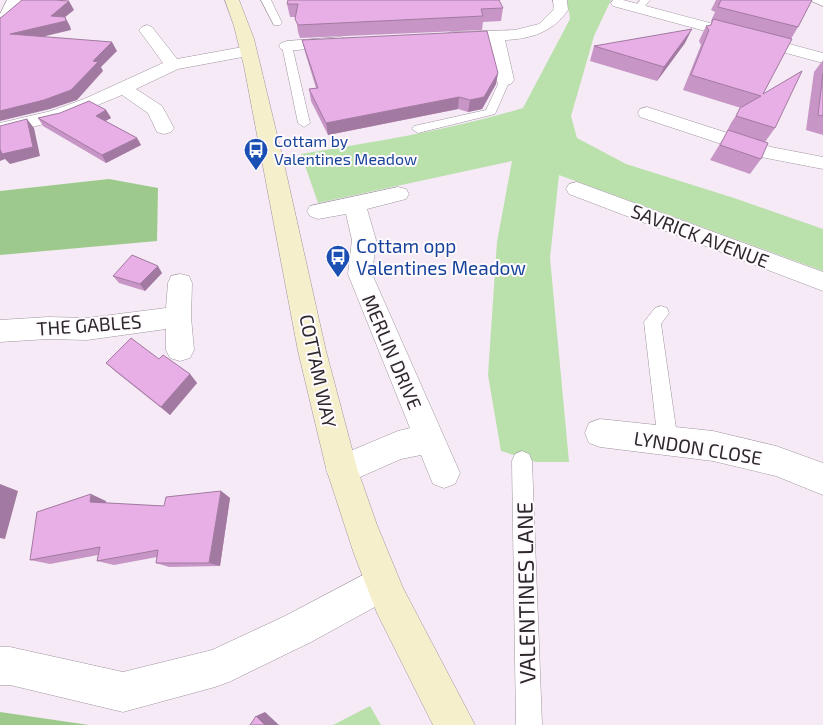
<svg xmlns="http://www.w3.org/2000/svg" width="823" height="725" viewBox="0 0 823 725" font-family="'Exo 2',sans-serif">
  <rect width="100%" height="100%" fill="#f5eaf5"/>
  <path fill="#bae0ac" d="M567,0H611L594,36L571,116L577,138L626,164L734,198L823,229V271L559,175L550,258L569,462H536L501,451L488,375L497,242L512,161L318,203L301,154C375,142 450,130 523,108L570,19Z
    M370,706L381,725H333Z"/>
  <path fill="#9dca8c" d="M109,179L158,188L157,241L0,255V191Z
    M0,712L89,725H0Z"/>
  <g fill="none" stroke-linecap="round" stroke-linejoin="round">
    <defs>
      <path id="lane" d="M261,0H271L282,23L280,25H274Z
        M640,0H650L642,10H636L634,8Z
        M809,0H823V6Z
        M287,43L292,46L310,123L304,127L298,123L282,46Z
        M505,77L510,80L495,114L418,133L412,129L414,126L486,110L500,80Z
        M661,306L667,308L669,313L661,324L678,442L675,448L668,451L661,448L658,442L644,322L655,308Z
        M522,451L529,454L532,461L542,725H516L512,461L515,454Z"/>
      <path id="street" d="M7,0H21C17,10 12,25 0,28V14Z
        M553,0H567L568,10C553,32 531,39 505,40L514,80L511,84L505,85L499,84L496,80L489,41L451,42L445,40L443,37L445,34L451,32L515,30L539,24L554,9Z
        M613,0H623L823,53V63L613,6L611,3Z
        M147,25L152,27L177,59L248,46L254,48L256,51L254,54L248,56L178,69L136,89L162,106L174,128L171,132L164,134L157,132L148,113L122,95L64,119L0,135V123L51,111L84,99L163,63L139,30L142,27Z
        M341,37L347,39L349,42L347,45L287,51L281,49L279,46L281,43L287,41Z
        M647,107L771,147L823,157V169L761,157L640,117L638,113L640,109Z
        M577,182L823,272V291L569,194L566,189L569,184Z
        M398,187L406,189L409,194L406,199L367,209L376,240L372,274L460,473L455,484L444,488L433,484L421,455L401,459L342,485L331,481L326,470L331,459L398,431L410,428L348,274L352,240L346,214L318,219L310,216L307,211L310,206Z
        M180,274L189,276L192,283L191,317L194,350L190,358L180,361L170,358L166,350V329L87,340L48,339L0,342V320L48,317L87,318L166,308L168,283L171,276Z
        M600,419L713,431L776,446L823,463V495L776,476L713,461L600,447L589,443L585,433L589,423Z
        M382,565L395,570L400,583L395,596L311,642L229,682L215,687L123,712L10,685H0V647H10L123,672L212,650L285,616Z"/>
      <path id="secondary" d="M225,0H239L254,39L285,168L326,351L357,468L377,525L403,588L475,725H433L377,613L354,554L326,468L298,351L244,66L234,26Z"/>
    </defs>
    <use href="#lane" stroke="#9f959f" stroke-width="1"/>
    <use href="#street" stroke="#9f959f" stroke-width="1"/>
    <use href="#secondary" stroke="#9f959f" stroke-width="1"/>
    <use href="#lane" fill="#fff" fill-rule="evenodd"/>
    <use href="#street" fill="#fff" fill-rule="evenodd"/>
    <use href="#secondary" fill="#f5efcc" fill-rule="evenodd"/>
  </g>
  <path fill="#c796c6" d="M288,0L503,8L501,21L483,22L482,30L300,38L298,32L296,17H290L287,4Z
    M716,0H812L798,27L791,39L763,94L775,128L765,142L761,159L750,174L710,160L728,131H727L731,123L741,108L683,90L701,45L699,41L706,26H710L712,22L711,21L715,12L711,10Z
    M302,40L498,73L496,84L482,109L468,112L458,109L328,135L311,101L309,89L316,88L305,52Z
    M685,43L657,81L590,61L594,46Z
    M823,60V135L806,130L814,72Z
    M106,110L111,118L105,121L137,138L141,145L106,163L43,126L38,118Z
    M162,273L145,291L119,283L113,276Z
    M159,359L190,374L197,383L170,415L116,372L106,363Z
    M221,491L230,498L220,566L169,567L156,563L157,557L114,565L97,561L98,555L50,564L30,560L106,501V503L164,506Z"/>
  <path fill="#a27aa1" d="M69,1L74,10L59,22L65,17L70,26L71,30L16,43L10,34L51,16Z
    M692,29L685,43L657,81L664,67Z
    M112,42L117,51L101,67L103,71L77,100L50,109L0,121V111L93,61Z
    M498,73L496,84L482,109L468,112L470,100Z
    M459,97L458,109L328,135L326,123Z
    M106,110L111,118L100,124L96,116Z
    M27,119L34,128L40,156L10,164L5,159L0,161V149Z
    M137,138L141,145L106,163L102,155Z
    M158,266L162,273L145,291L140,284Z
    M190,374L197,383L170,415L161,407Z
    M0,484L18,491L5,539L0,538Z
    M221,491L230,498L220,566L209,563Z
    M91,494L106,501V509L90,502Z
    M265,712L279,725H265L256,716Z"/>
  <path fill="#e7afe6" stroke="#a27aa1" d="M22,0H54L69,1L51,16L65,17L66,21L10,34L112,42L93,61L98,62L71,90L44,100L0,111V18L3,16Z
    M288,0H499L503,8L481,9L483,16L298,25L295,19L298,4H287Z
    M721,0H812L798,27L718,7Z
    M713,19L792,39L763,94L802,71L775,128L736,116L740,108L761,96L691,75L709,30L706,26L711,25Z
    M692,29L664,67L594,46Z
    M487,31L498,73L484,97L470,100L459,97L326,123L309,89L318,88L302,40Z
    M823,73V116L818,115Z
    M89,101L106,110L96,116L137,138L102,155L38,118L60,113Z
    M27,119L33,147L2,154L0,149V126Z
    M728,130L768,143L761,159L720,145Z
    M132,255L158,266L140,284L113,276Z
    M131,338L159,359L163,355L190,374L161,407L106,363Z
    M221,491L209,563H156L158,550L97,561L100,547L30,560L37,512L91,494L90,502L164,506L166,497Z
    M256,716L265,725H250Z"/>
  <defs>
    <symbol id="bus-pin" viewBox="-11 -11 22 30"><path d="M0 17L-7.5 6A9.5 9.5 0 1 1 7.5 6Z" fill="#1a4fb4" stroke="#fefafe"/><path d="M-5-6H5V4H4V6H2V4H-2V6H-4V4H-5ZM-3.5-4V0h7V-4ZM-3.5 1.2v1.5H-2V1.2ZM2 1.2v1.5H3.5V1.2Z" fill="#fff"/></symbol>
  </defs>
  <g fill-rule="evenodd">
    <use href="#bus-pin" x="242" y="136" width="28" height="38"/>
    <use href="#bus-pin" x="324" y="243" width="28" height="38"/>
  </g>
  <g text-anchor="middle" stroke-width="4" stroke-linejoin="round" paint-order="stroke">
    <g font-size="16" fill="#164399" stroke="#fefafe" text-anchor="start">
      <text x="274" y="147">Cottam by<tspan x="274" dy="18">Valentines Meadow</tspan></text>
    </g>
    <g font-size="19" fill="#2c282c" stroke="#fefafe">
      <text transform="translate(700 236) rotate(21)" y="7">SAVRICK AVENUE</text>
      <text transform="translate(89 325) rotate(-4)" y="7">THE GABLES</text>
      <text transform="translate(392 352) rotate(67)" y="7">MERLIN DRIVE</text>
      <text transform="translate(318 371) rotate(78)" y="7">COTTAM WAY</text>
      <text transform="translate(698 448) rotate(9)" y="7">LYNDON CLOSE</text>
    </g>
    <g font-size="19" fill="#164399" stroke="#fefafe" text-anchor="start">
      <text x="356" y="253">Cottam opp<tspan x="356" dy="22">Valentines Meadow</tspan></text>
    </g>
    <g font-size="22" fill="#2c282c" stroke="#fefafe">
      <text transform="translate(526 593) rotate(-91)" y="8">VALENTINES LANE</text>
    </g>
  </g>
</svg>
